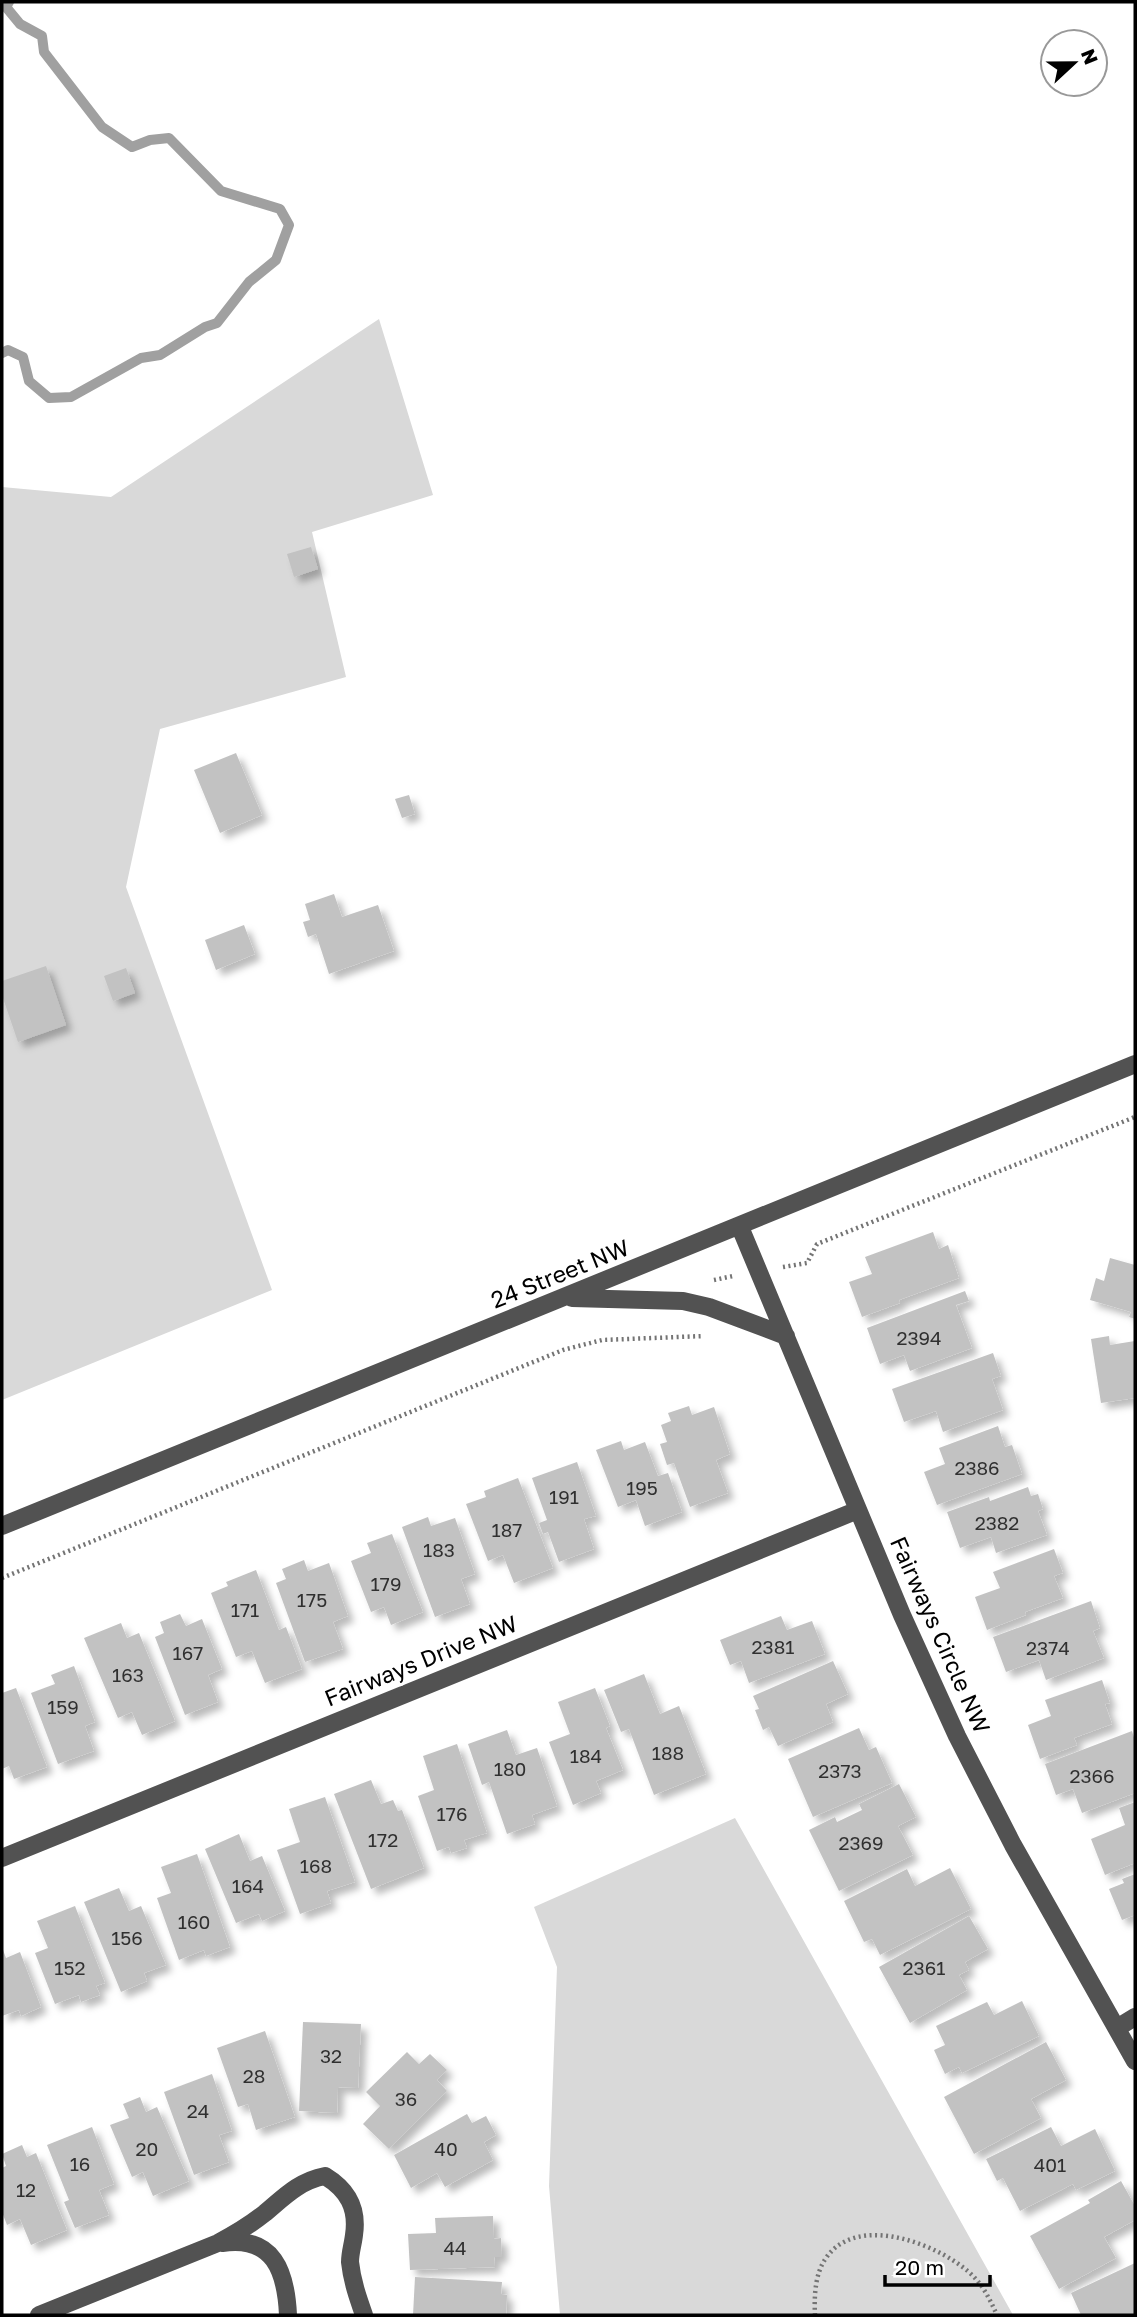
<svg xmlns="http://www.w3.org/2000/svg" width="1137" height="2317" viewBox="0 0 1137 2317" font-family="'Golos Text',sans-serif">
  <defs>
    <filter id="shadow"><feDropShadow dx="6" dy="6" stdDeviation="3.5" flood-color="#0004"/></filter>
  </defs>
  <rect width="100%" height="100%" fill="#fff"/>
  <path fill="#d9d9d9" d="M379,319L433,495L312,532L346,677L160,729L126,887L272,1290L2,1400V487L111,497Z
    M735,1818L1013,2315H560L549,2186L557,1967L534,1907Z"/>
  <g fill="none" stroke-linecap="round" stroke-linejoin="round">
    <path stroke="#a0a0a0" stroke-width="10" d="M2,353L8,350L23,357L29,381L49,398L71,397L141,358L160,355L205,327L217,323L249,282L276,260L289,225L280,209L221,191L169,138L150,140L132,147L102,127L44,52L42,36L20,24L6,7L9,2"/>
  </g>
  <path fill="#c2c2c2" filter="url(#shadow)" d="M311,547L318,569L294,577L287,554Z
    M236,753L262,815L220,833L194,770Z
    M409,795L415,814L402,818L395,799Z
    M334,894L342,917L378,905L394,951L329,974L316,934L308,937L303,922L310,920L305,904Z
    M244,925L255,954L216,970L205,940Z
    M46,966L66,1025L18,1042L2,995V981Z
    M126,968L135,993L113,1001L104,976Z
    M933,1232L939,1249L948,1245L959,1278L899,1300L900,1303L862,1317L849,1282L872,1274L865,1257Z
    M1110,1258L1135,1265V1319L1129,1317L1131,1312L1090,1300L1096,1278L1104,1281Z
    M965,1291L969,1301L956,1305L972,1348L910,1371L904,1355L880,1364L867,1328Z
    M1109,1336L1110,1345L1135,1341V1398L1101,1403L1091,1339Z
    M993,1353L1001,1376L992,1379L1003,1410L943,1432L936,1411L904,1422L892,1389Z
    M689,1406L692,1415L714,1407L730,1454L716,1460L728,1493L690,1507L674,1463L667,1465L660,1444L667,1442L661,1425L671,1421L668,1413Z
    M998,1426L1005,1447L1012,1445L1022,1474L937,1505L924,1472L945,1464L939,1448Z
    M621,1441L624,1450L645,1442L658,1476L668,1473L682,1512L645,1526L636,1500L618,1507L596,1450Z
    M577,1462L596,1516L584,1519L594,1549L559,1562L548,1532L543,1534L539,1523L547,1520L532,1478Z
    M518,1478L553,1568L514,1583L503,1555L488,1561L466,1504L486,1497L484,1491Z
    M1028,1487L1031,1496L1038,1494L1043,1509L1038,1511L1047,1535L996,1553L991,1537L960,1548L947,1512L989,1497L990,1501Z
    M428,1517L431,1526L455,1518L475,1574L461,1579L470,1604L435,1617L402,1527Z
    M392,1534L423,1612L391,1625L384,1607L371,1612L351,1561L371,1553L367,1543Z
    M1054,1549L1063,1573L1054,1576L1063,1598L1025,1612L1026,1615L987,1630L975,1597L1000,1588L993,1572Z
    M304,1560L308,1571L329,1563L348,1616L333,1622L343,1649L305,1662L276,1583L286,1579L282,1569Z
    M256,1570L279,1630L286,1627L302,1669L265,1683L252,1651L236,1657L211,1593L228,1586L226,1582Z
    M1091,1601L1100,1628L1093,1631L1104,1658L1046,1680L1039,1660L1006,1672L993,1637Z
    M180,1614L186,1626L202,1619L222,1669L208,1675L218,1702L185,1715L155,1637L164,1633L160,1622Z
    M781,1616L787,1630L812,1621L825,1654L749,1683L741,1661L730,1665L720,1640Z
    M121,1623L127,1638L139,1633L175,1721L142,1735L132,1712L118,1718L84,1638Z
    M833,1661L848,1694L826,1704L833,1722L778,1746L769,1727L763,1730L755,1710L759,1709L753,1696Z
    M74,1666L95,1722L85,1726L94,1751L58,1764L31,1693L55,1684L51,1675Z
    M644,1674L660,1714L679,1706L706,1774L654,1795L629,1729L621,1732L604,1690Z
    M1102,1680L1110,1703L1105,1704L1112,1724L1074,1738L1077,1745L1040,1759L1028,1725L1051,1716L1045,1700Z
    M16,1688L47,1767L14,1779L9,1766L2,1769V1693Z
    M595,1688L610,1726L606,1728L623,1770L596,1781L601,1793L573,1805L549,1742L570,1734L558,1702Z
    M859,1728L869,1750L876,1747L892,1783L813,1817L788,1759Z
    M507,1730L516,1755L537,1748L557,1806L532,1815L535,1824L507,1834L489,1782L482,1785L468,1744Z
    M1132,1731L1135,1741V1793L1082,1813L1073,1789L1056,1795L1045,1764Z
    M457,1744L487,1833L464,1840L467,1848L451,1853L449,1847L437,1851L418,1796L434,1790L423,1756Z
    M371,1780L381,1804L393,1800L398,1811L402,1810L424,1868L371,1889L334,1794Z
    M899,1784L916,1817L898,1826L913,1855L839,1891L809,1830L835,1817L837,1822L862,1810L859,1804Z
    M325,1797L355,1882L327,1891L331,1903L300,1914L277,1850L300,1842L289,1809Z
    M1135,1802V1863L1105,1875L1091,1839L1125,1825L1119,1808Z
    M239,1834L250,1861L262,1856L285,1911L262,1921L259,1914L236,1923L205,1849Z
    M197,1854L230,1947L206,1956L204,1950L179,1960L157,1898L171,1893L161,1867Z
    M950,1868L971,1909L880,1955L872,1939L864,1942L844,1901L907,1869L915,1886Z
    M1135,1874V1915L1122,1920L1109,1889L1124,1883L1122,1879Z
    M119,1888L129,1911L141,1906L166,1965L144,1973L147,1981L121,1992L84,1902Z
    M75,1906L105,1983L96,1986L100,1995L81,2002L79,1995L55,2004L35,1953L48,1948L37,1921Z
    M969,1916L988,1949L965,1962L969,1970L959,1975L967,1990L910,2023L879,1967Z
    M2,1947L6,1958L20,1952L41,2007L21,2016L19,2010L2,2016Z
    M1022,2001L1039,2036L962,2073L959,2067L945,2074L934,2050L945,2045L936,2026L987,2002L994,2015Z
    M303,2022L361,2024L358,2088L338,2087L337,2113L299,2111Z
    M265,2031L295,2117L256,2130L248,2104L238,2107L217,2048Z
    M1046,2042L1066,2080L1031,2099L1041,2118L974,2154L944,2097Z
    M407,2052L419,2064L430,2054L447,2070L437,2080L447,2091L389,2149L363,2124L380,2106L366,2092Z
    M212,2074L232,2131L219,2135L229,2162L194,2175L164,2092Z
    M140,2097L146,2112L157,2107L189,2181L153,2196L143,2172L132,2177L110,2125L129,2118L123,2104Z
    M467,2114L472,2123L486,2116L496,2135L484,2142L493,2160L445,2187L437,2173L411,2188L394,2155Z
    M92,2127L114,2184L99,2190L109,2215L75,2228L64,2202L69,2200L47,2145Z
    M1051,2127L1061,2146L1095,2129L1115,2171L1076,2190L1073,2184L1020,2211L1003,2178L997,2181L986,2159Z
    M22,2145L27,2157L36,2153L67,2230L31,2245L20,2219L7,2225L2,2212V2168L6,2166L2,2154Z
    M1121,2181L1135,2206V2220L1104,2237L1116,2258L1059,2289L1030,2236L1090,2203L1088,2200Z
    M493,2216L494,2239L501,2238L502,2257H494L495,2267L410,2270L408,2234L436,2233L435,2218Z
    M1135,2263V2315H1081L1071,2293Z
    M415,2277L502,2282L501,2294L507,2295L506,2315H413Z"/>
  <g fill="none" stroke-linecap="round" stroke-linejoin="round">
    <path stroke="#747474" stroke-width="4.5" stroke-dasharray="2 3.5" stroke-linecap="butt" d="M783,1267L807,1263L817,1244L1135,1117
      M714,1280L733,1276
      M2,1578L563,1350L602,1340L704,1336
      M815,2315C814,2297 815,2273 826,2258C858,2211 945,2246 975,2278C985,2289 991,2302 997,2315"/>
    <path stroke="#525252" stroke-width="18" d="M740,1227L902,1615L957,1736L1013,1845L1135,2061
      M572,1298L683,1301L709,1307L786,1336
      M2,1526L1135,1064
      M2,1858L858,1510
      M1117,2028L1135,2017
      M222,2243C274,2235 286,2272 288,2315
      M39,2315L218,2243C235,2234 250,2225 265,2213C284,2197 299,2181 325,2176C348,2190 358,2208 354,2235C353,2244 350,2253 350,2262C352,2281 358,2298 364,2315"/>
  </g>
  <g text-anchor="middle" stroke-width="6" stroke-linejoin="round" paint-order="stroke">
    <g font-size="19" fill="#303030">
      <text x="919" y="1345">2394</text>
      <text x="977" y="1475">2386</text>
      <text x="642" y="1495">195</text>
      <text x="564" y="1504">191</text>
      <text x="997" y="1530">2382</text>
      <text x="507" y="1537">187</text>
      <text x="439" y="1557">183</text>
      <text x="386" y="1591">179</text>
      <text x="312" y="1607">175</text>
      <text x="245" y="1617">171</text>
      <text x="773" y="1654">2381</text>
      <text x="1048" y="1655">2374</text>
      <text x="188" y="1660">167</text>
      <text x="128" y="1682">163</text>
      <text x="63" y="1714">159</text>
      <text x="668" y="1760">188</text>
      <text x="586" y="1763">184</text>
      <text x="510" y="1776">180</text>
      <text x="840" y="1778">2373</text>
      <text x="1092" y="1783">2366</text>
      <text x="452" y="1821">176</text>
      <text x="383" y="1847">172</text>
      <text x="861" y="1850">2369</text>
      <text x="316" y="1873">168</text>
      <text x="248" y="1893">164</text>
      <text x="194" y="1929">160</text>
      <text x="127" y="1945">156</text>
      <text x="70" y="1975">152</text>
      <text x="924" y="1975">2361</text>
      <text x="331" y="2063">32</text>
      <text x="254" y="2083">28</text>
      <text x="406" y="2106">36</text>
      <text x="198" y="2118">24</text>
      <text x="147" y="2156">20</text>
      <text x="446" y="2156">40</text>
      <text x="80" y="2171">16</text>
      <text x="1050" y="2172">401</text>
      <text x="26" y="2197">12</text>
      <text x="455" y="2255">44</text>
    </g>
    <g font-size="23" fill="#000" stroke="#fff">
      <text transform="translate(560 1274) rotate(-22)" y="8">24 Street NW</text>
      <text transform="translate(940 1635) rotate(66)" y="8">Fairways Circle NW</text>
      <text transform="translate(421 1661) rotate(-22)" y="8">Fairways Drive NW</text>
    </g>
  </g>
  <rect width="1137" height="2317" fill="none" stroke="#000000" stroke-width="7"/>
  <g transform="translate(1074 63) rotate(68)"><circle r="33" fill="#ffffff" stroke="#999999" stroke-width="2"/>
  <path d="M0-5L12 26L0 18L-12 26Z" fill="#000000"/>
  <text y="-10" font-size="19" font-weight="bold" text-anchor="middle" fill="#000000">N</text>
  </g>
  <path d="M885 2275v10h105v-10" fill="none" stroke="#000000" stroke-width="3.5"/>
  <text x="895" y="2275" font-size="21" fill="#000000" stroke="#ffffff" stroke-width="5" paint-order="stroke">20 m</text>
</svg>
